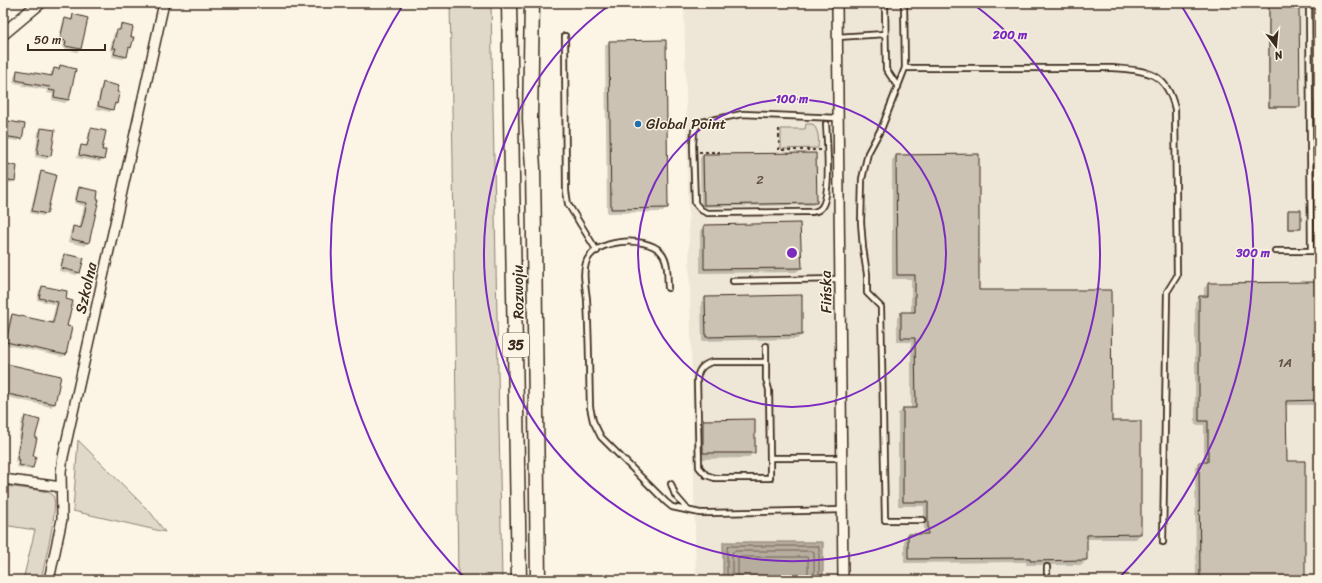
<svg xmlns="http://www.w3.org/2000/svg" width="1322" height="583" viewBox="0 0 1322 583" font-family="Sriracha,sans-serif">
  <rect width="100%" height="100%" fill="#fcf5e5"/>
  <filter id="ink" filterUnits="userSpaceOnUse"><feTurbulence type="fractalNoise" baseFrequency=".025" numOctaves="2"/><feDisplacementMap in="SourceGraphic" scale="8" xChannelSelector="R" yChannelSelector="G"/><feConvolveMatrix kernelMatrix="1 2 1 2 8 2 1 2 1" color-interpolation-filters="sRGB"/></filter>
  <g filter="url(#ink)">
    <path fill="#eee6d6" d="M684,3H1319V580H696Z"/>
    <path fill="#e0d8c8" stroke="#8e8173" d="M450,3H491L502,580H458L453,161Z
      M806,124H813C819,132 819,139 818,148L781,149V129H805Z
      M78,440L151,513L165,532L73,511Z
      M3,486C11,487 47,490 52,494C61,501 43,568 41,580H23L35,530L3,525Z"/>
    <path fill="#b7ad9e" stroke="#85796b" d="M723,542H823V580H723Z"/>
    <path fill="#0003" d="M1268,3H1298L1299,107L1298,108H1268Z
      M73,16L87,19L80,49L77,52L63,48L64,43L58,42L63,22L65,19L70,20Z
      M121,25L130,37V47L127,50L126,57L123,59L112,57L113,51L110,50L114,33L118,31Z
      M609,42L667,207L663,212L607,213L605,46Z
      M61,66L75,69L68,100L65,103L52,100L53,94L47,93V90L22,86L23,84L13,83L15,74L18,71L50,76L51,72Z
      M3,75L8,83L3,87Z
      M103,83L116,93V103L110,112L96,109L101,86Z
      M1316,100H1319V140H1313V103Z
      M3,121L21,139L18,141L3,139Z
      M41,129L54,131L50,156L47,159L35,157L38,132Z
      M91,129L103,159L100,162L77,158L79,149L82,146L86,147L89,132Z
      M703,155L816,202L813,205L701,207L700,158Z
      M896,156L978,291L1111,422L1140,534L1136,539H1086V560L1082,565H1026V562L904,563V539L908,535H924V506H898V414L903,409H911V342H897V318L901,313H911V279H892V160Z
      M3,167L14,180L11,183L3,181Z
      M42,173L46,213L43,216L30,213L39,175Z
      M80,188L97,192L88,243L85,246L68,242L71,230L74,227L79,229L84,206L74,203L77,190Z
      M3,196L8,197L6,208L3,211Z
      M1289,211L1300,228L1299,230H1287V212Z
      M704,226L801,268L796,272L700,273V231Z
      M65,255L79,272L77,275L59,271L62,258Z
      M1319,283V405H1285L1286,462L1304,580H1196L1195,467L1200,463H1204V425H1195V302L1199,297H1204V288L1208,284Z
      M42,287L64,300L66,327L65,355L62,357L3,344V337L29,338L30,331L8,327L10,317L13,315L51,323L56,305L37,300L39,290Z
      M705,298L801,335L797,339L702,341L701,302Z
      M3,365L60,377L54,404L51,407L3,396Z
      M25,417L38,420L34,439L32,468L30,470L17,467L18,462H15L22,419Z
      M703,421L754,452L748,458L698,459L697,427Z"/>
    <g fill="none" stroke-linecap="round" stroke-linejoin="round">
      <path stroke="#6d5e51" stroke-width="1" d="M727,580V548L729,546H818L819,548V580
        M732,580V553L734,551H813L814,553V580
        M738,580V559L740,557H807L808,559V580"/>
    </g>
    <path fill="#ccc2b3" stroke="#3b2a1e" d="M1269,3H1299L1300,107H1269Z
      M73,14L88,18L81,49L65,46L66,41L60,39L65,18L72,20Z
      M121,24L133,27L131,37H134L131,48L129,47L127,57L114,54L116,48H112L117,30H120Z
      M666,40L668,208L611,209L609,41Z
      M60,65L76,69L69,100L54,97L55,91L49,90L50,87L25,83V82L16,80L17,70L52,76L54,68L59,69Z
      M103,82L119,86L117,92L120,93L118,98L117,104L115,103L113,110L98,106Z
      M3,120L25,124L22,139L3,136Z
      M41,128L55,130L51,156L37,154Z
      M91,128L106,131L102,150H106L104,160L79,155L81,145L87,146Z
      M816,153L817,203L704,205L703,154Z
      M979,154V290H1111L1112,421H1141V534L1087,535V560L1030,561V558L908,559V534H928V502H903V408H916L915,338H901V312H915V275H897L896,155Z
      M3,163L17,166L15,181L3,179Z
      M41,171L56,175L47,214L32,211Z
      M79,187L98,191L97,199H99L89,243L71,239L73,226L81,228L87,203L76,201Z
      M1288,210H1301V229H1288Z
      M800,223L802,268L704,269V225Z
      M64,254L84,258L80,273L61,268Z
      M1319,282V400L1286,401L1287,461H1305V580H1200L1199,462H1208V421H1199V296H1208V283Z
      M42,286L67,291L66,299L73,301L67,326L72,327L66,355L6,342L12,314L53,323L58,302L39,298Z
      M802,295V335L706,337L705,297Z
      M3,363L61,376L55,404L3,393Z
      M25,416L40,420L35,438H37L33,456H36L33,468L19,465L20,460L17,459Z
      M755,419V453H703V420Z"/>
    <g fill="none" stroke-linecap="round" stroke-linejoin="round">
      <defs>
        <path id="service" d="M885,3L886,69L898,87
          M904,3L905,68L882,127L868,153L862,179L861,222L863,248L867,274V293L881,307L885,520H923
          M1309,3L1311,251
          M565,36L566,191L568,204L597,251
          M837,37L885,34
          M905,68H1113C1147,71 1166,71 1175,109L1177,276L1167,292L1163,542
          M826,124C827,140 832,200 820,209C816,213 808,212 802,212L707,213L701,210L695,203L693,145L694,131L697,126L702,122L742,114L838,118
          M1275,251H1319
          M733,281L840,279
          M668,288C667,277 669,261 661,252C645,235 593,239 586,263C582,275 586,287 587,300C589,335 589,371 590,407L593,421L601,437L666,502L672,507L700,513H709L842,510
          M766,346V362H712C702,365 698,370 697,380L699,467L706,475L715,478H770V458H842
          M766,362V379L769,390L770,458
          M671,484L675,495L688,510
          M1047,567V580"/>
        <path id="minor" d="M837,3L843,580
          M3,479L61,487
          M49,580L62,519L61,472L63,457L164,3"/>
        <path id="tertiary" d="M3,34L40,3"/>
        <path id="primary" d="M509,3L519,580
          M532,3L530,119L533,168L534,237L538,580"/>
      </defs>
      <use href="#service" stroke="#3b2a1e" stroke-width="8"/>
      <use href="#minor" stroke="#3b2a1e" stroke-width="12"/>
      <use href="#tertiary" stroke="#3b2a1e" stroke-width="14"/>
      <use href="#primary" stroke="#3b2a1e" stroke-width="17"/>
      <path stroke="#3b2a1e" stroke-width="2" stroke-dasharray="3 3" stroke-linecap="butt" d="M779,129V150H821
        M699,152H722"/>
      <use href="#service" stroke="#fcf5e5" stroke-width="4.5"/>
      <use href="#minor" stroke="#fcf5e5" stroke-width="9"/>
      <use href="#tertiary" stroke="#fcf5e5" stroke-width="11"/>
      <use href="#primary" stroke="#fcf5e5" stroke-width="14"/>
    </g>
  </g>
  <g fill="none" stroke="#7b2cbf" stroke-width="2">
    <circle cx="792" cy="253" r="154"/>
    <path d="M973 4A308 308 0 1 1 611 4"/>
    <path d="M466 579A461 461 0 0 1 403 5M1181 5A461 461 0 0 1 1118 579"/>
  </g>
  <circle fill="#1f6fb2" stroke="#fcf5e5" stroke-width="1.5" cx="638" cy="124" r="4"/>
  <g text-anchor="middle" stroke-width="3" stroke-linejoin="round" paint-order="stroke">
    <g font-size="13" fill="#5f5043">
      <text x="760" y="184">2</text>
      <text x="1285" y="367">1A</text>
    </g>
    <rect fill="#fcf5e5" stroke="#75675a" stroke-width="1" x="503" y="333" width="26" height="24" rx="3"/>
    <g font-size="14" font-weight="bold" fill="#3b2a1e">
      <text x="516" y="350">35</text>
    </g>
    <g font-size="15" fill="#3b2a1e" stroke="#fcf5e5" text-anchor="start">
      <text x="646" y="129">Global Point</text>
    </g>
    <g font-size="15" fill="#3b2a1e" stroke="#fcf5e5">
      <text transform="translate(86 288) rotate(-77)" y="5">Szkolna</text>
      <text transform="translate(518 292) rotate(-91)" y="5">Rozwoju</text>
      <text transform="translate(826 292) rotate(-91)" y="5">Fińska</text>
    </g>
  </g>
  <circle cx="792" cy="253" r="6" fill="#7b2cbf" stroke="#fcf5e5" stroke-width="2"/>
  <g font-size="12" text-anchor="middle" font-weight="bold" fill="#7b2cbf" stroke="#fcf5e5" stroke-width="3" stroke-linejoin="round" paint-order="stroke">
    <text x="1010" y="39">200 m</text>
    <text x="792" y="103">100 m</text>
    <text x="1253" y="257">300 m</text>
  </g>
  <rect width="1322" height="583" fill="none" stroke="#fcf5e5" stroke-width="16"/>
  <rect x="8" y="8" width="1306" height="567" fill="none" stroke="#3b2a1e" stroke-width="1.5" filter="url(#ink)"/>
  <g transform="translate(1276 46) rotate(164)" stroke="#fcf5e5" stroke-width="3" paint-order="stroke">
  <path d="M0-3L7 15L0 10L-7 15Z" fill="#3b2a1e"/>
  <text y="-6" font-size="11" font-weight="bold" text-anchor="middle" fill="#3b2a1e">N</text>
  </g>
  <path d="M28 44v6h77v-6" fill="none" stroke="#3b2a1e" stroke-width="2"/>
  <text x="34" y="44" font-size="12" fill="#3b2a1e" stroke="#fcf5e5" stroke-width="3" paint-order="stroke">50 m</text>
</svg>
